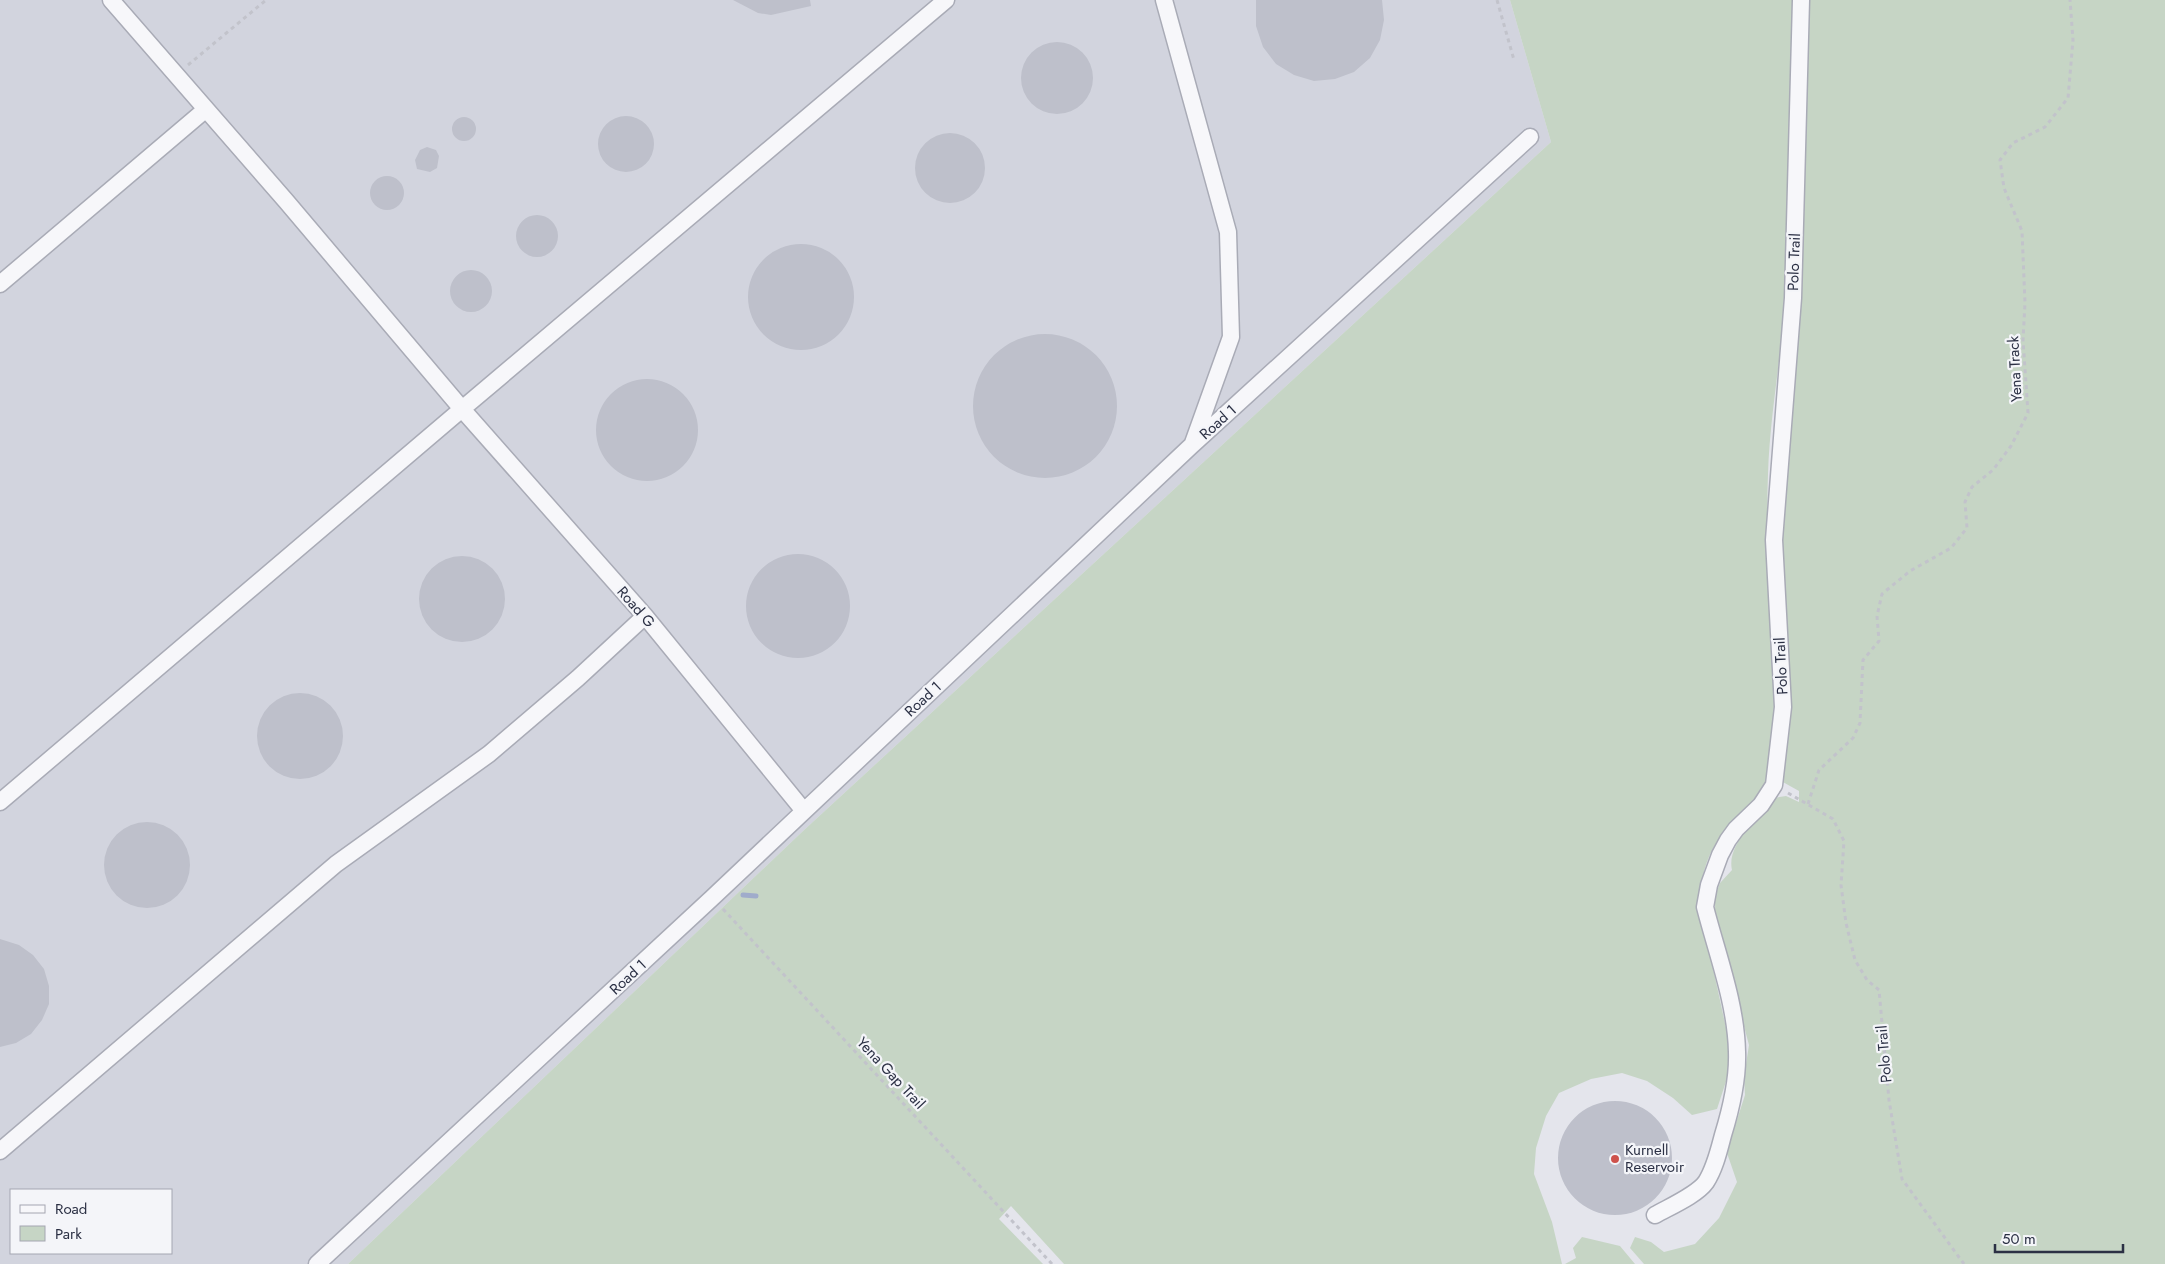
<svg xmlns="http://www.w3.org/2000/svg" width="2165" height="1264" viewBox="0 0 2165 1264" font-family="Jost,sans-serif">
  <rect width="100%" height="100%" fill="#e4e5ec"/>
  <path fill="#d2d4de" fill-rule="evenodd" d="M0,0H1510L1551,142L803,831L348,1264H0ZM11,1190H171V1253H11Z"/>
  <path fill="#c6d5c5" d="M1510,0H1794C1791,97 1791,195 1786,292C1782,353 1770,413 1768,474C1764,572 1781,669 1772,766C1768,798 1736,817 1718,841C1703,861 1699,889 1701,913L1733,1060L1717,1109L1692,1115L1673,1098L1647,1081L1622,1073L1591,1079L1559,1093L1546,1116L1536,1148L1534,1174L1552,1222L1562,1264H1064L1011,1206L999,1219L1043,1264H348L803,831L1551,142Z
    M1806,0H2165V1264H1644L1630,1248L1635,1237L1651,1242L1664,1252L1695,1244L1719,1218L1737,1182L1727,1153L1730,1136L1736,1123L1745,1095L1744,1077L1749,1045L1715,918V896L1720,883L1732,870C1726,845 1759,815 1774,798L1786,796L1799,802V791L1781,781L1782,541Z
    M1582,1237L1620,1246L1635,1264H1565L1576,1258L1573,1248Z"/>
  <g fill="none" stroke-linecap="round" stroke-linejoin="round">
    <path stroke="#a0accb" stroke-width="5" d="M743,895L756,896"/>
  </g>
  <path fill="#bec0cb" d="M733,0H810L811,6L771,15L758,13Z
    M1256,0H1382L1384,20L1380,40L1370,58L1354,72L1335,79L1314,81L1294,75L1276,64L1263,47L1256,26Z
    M1021 78a36 36 0 1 1 72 0a36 36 0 1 1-72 0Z
    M598 144a28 28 0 1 1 56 0a28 28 0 1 1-56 0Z
    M452 129a12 12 0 1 1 24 0a12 12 0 1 1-24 0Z
    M915 168a35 35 0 1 1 70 0a35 35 0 1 1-70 0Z
    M427,147L436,150L439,156L437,168L430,172L417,169L415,160L420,150Z
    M370 193a17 17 0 1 1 34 0a17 17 0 1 1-34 0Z
    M516 236a21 21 0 1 1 42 0a21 21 0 1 1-42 0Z
    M748 297a53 53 0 1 1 106 0a53 53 0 1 1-106 0Z
    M450 291a21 21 0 1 1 42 0a21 21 0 1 1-42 0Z
    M973 406a72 72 0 1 1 144 0a72 72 0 1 1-144 0Z
    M596 430a51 51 0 1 1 102 0a51 51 0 1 1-102 0Z
    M746 606a52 52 0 1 1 104 0a52 52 0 1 1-104 0Z
    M419 599a43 43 0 1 1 86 0a43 43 0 1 1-86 0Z
    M257 736a43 43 0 1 1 86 0a43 43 0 1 1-86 0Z
    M104 865a43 43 0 1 1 86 0a43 43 0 1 1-86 0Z
    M0,939L19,945L33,955L44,969L49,986V1004L42,1020L31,1034L16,1043L0,1047Z
    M1558 1158a57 57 0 1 1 114 0a57 57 0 1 1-114 0Z"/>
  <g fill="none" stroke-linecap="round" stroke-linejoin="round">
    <defs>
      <path id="minor" d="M111,0L286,201L462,409L645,616L804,811
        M1164,0L1228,232L1231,337L1193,443
        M0,284L205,110
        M0,802L462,409L946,0
        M0,1151L336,864L489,754L578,678L645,616
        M1655,1215C1669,1207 1697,1195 1706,1182C1715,1168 1719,1150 1723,1135C1731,1109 1738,1080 1737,1052C1736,1003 1717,954 1705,907L1709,885L1720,855L1728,840L1736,829L1761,805L1774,785L1783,707L1774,540L1793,298L1801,0
        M317,1264L712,898L1191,446L1530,137"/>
    </defs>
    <use href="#minor" stroke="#a9abb6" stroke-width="19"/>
    <path stroke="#c2c3cb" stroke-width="3" stroke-dasharray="4 4" stroke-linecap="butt" d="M1497,0L1514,60
      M188,65L266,0
      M1788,793L1833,819L1844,841L1841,885L1846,923L1855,960L1867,980L1879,990L1889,1100L1902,1179L1964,1264
      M1808,804L1819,770L1853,738L1860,723L1863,660L1879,641L1877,616L1882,594L1910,571L1951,548L1967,528L1965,502L1972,487L1993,470L2011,446L2028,413L2023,340L2025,303L2022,231L2004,188L2000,160L2013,143L2045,127L2068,98L2073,40L2070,0
      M723,909L1052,1264"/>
    <use href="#minor" stroke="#f7f7fa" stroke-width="16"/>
  </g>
  <circle fill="#ce524c" stroke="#f4f5f9" stroke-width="2" cx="1615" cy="1159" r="5"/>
  <g text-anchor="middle" stroke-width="4.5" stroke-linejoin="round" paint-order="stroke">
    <g font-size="15" fill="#2b3044" stroke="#f4f5f9">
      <text transform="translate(1794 262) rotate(-88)" y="5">Polo Trail</text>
      <text transform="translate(2015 369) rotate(-93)" y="5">Yena Track</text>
      <text transform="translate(1218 422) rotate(-42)" y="5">Road 1</text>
      <text transform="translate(636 607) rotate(49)" y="5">Road G</text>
      <text transform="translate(1781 666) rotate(-93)" y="5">Polo Trail</text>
      <text transform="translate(923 699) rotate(-43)" y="5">Road 1</text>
      <text transform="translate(628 977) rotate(-43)" y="5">Road 1</text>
      <text transform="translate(1884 1054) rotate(-95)" y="5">Polo Trail</text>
      <text transform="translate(891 1073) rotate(47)" y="5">Yena Gap Trail</text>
    </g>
    <g font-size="15" fill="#2b3044" stroke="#f4f5f9" text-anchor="start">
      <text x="1625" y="1155">Kurnell<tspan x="1625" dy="17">Reservoir</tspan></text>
    </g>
  </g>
  <rect x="10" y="1189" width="162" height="65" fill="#f4f5f9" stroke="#a4a6b1"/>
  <rect x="20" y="1205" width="25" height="8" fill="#f7f7fa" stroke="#a4a6b1"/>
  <text x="55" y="1214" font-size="15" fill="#2b3044">Road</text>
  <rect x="20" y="1226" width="25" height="15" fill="#c6d5c5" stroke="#a4a6b1"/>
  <text x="55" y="1239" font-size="15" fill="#2b3044">Park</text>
  <path d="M1995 1244v8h128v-8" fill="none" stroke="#2b3044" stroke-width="2.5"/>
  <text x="2002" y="1244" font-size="15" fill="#2b3044" stroke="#f4f5f9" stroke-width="4" paint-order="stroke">50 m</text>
</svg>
